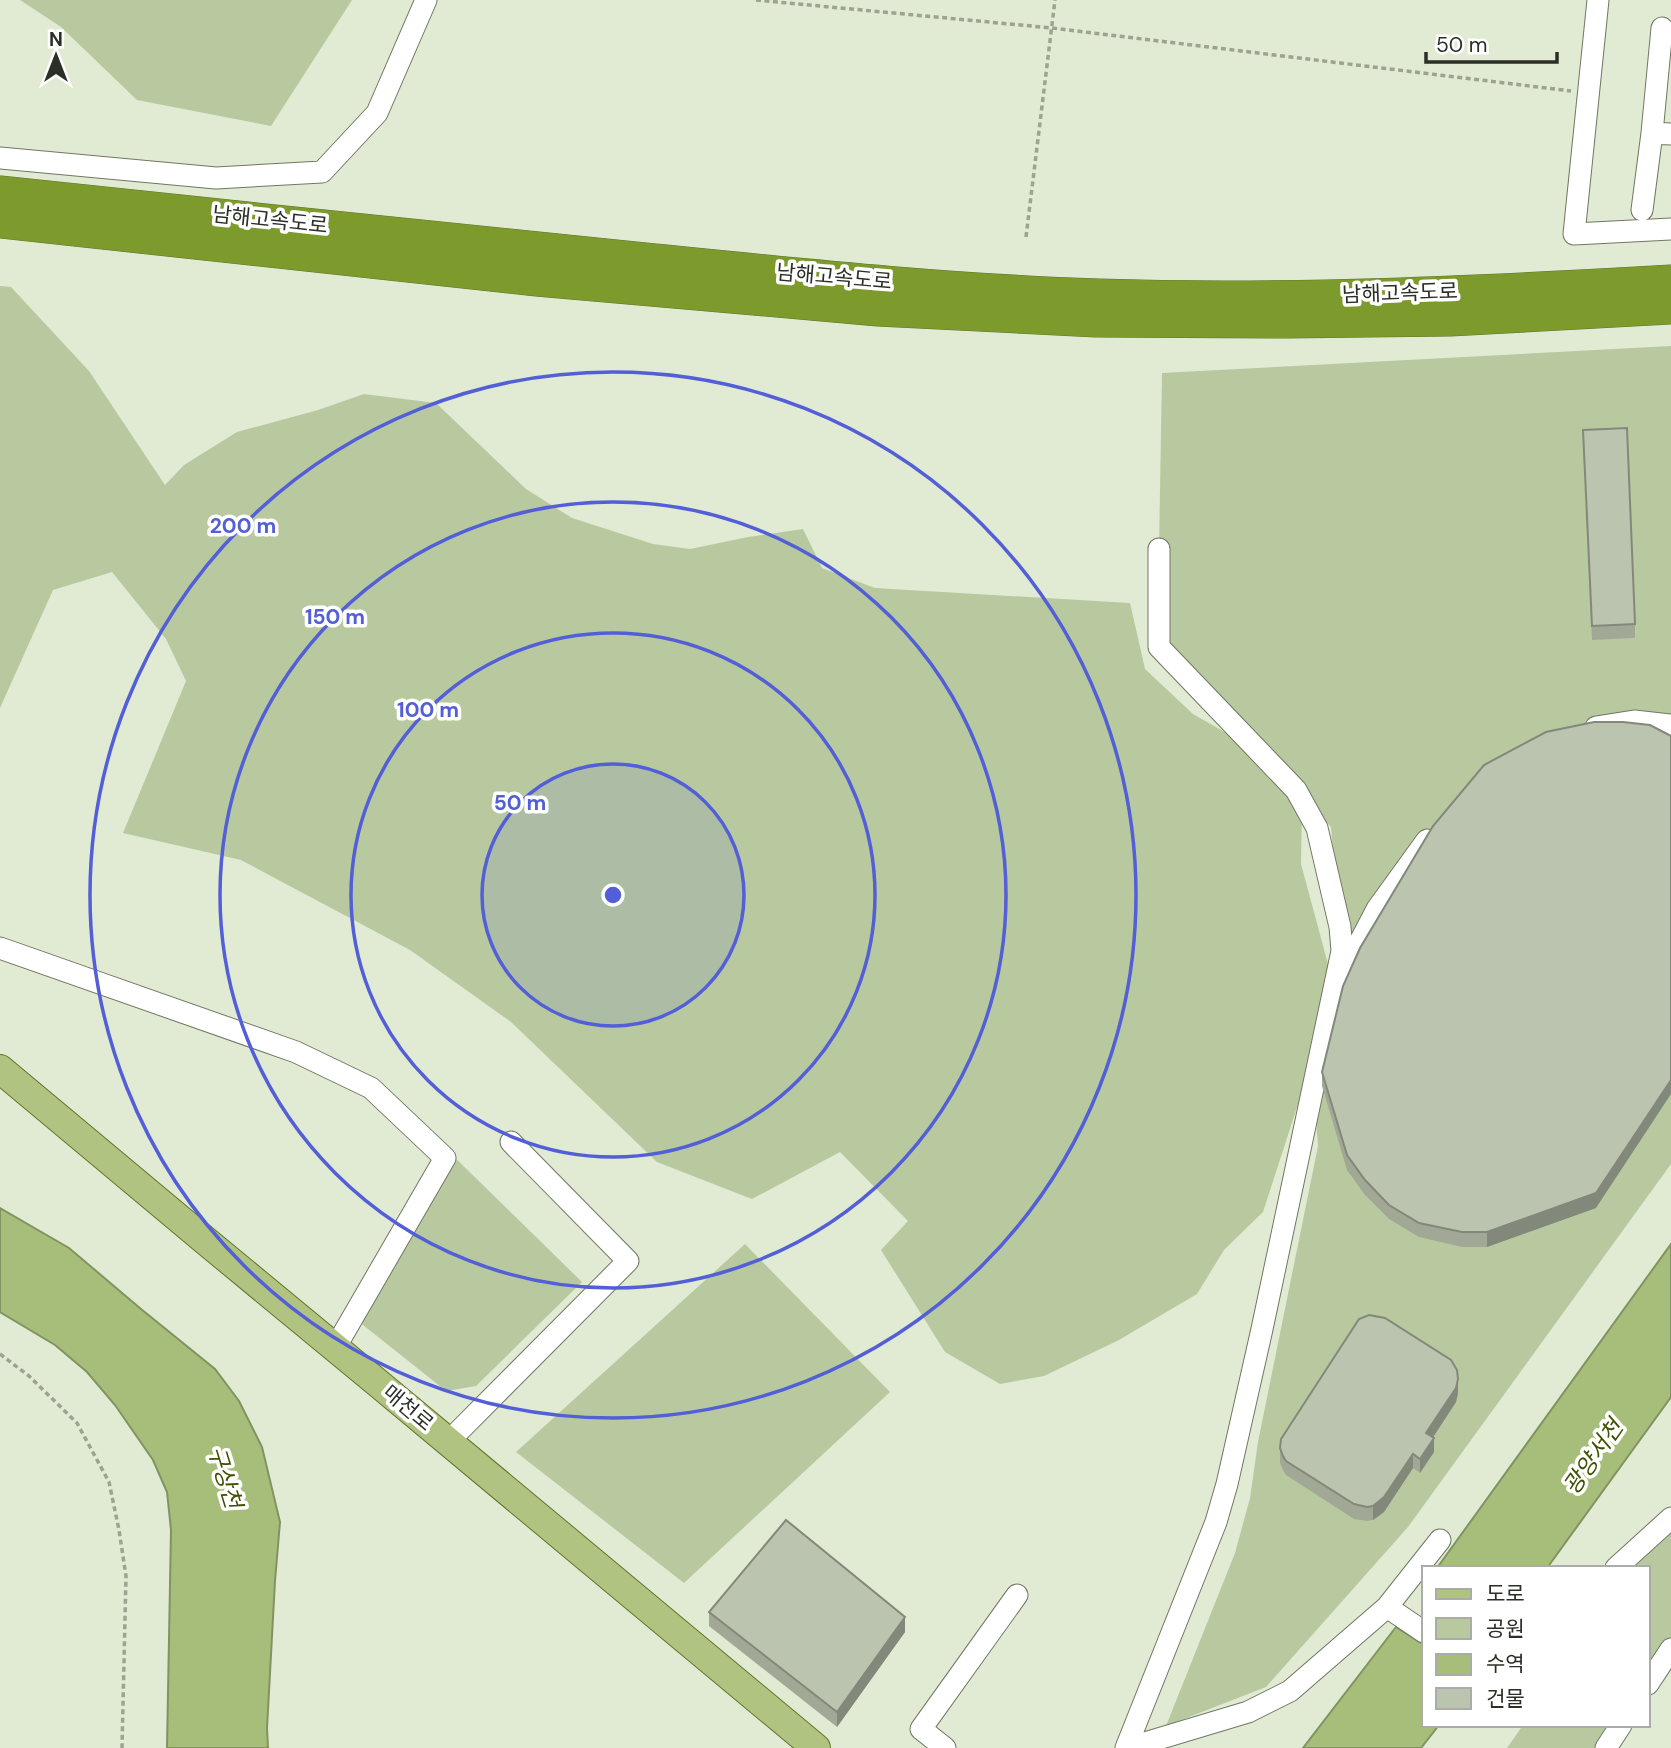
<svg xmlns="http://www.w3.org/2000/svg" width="1671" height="1748" viewBox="0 0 1671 1748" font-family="'DM Sans','Noto Sans KR',sans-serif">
  <rect width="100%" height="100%" fill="#e1ead3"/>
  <path fill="#b9c99f" d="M20,0H352L271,126L137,100L61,27Z
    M0,286L11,287L89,371L165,485L184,465L237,432L318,410L364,394L436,403L526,489L572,518L653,544L690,549L748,537L803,529L822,568L875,588L1130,603L1145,669L1193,714L1258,751L1159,647V549L1162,373L1671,346V1164L1408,1527L1266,1687L1166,1726L1235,1553L1250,1498L1258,1442L1318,1146L1313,1082L1344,977L1331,827L1273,766L1302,802L1301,864L1335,990L1263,1212L1224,1250L1197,1294L1119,1340L1044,1376L1000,1384L945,1352L881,1250L908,1221L840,1152L752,1199L657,1162L511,1022L410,950L241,860L123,833L186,681L166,639L112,572L53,590L0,708Z
    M445,1148L582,1282L476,1386L446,1391L348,1313Z
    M745,1244L890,1392L684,1583L516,1452Z
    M1671,1511V1642L1648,1676V1568H1632Z
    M1523,1725H1615L1600,1748H1507Z"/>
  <path fill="#a7be7b" stroke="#829362" stroke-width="2" d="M0,1208L69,1248L141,1309L215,1369L239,1401L262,1447L280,1522L275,1581L267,1728L268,1748H167L171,1530L167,1492L153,1460L115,1405L87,1372L55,1345L0,1312Z
    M1671,1244V1397L1547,1568H1437Z
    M1396,1627L1424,1645V1725H1439L1421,1748H1303Z"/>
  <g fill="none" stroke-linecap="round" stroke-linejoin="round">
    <defs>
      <path id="minor" d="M1598,0L1574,234L1671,229
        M1662,28L1652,133L1671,134
        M0,158L216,178L322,172L377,113L426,0
        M1642,210L1652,133
        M1596,727L1634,721L1671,725
        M0,948L296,1052L371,1088L445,1158L335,1348
        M1344,972L1377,909L1427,840
        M448,1442L628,1261L511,1142
        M1616,1568L1671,1518
        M1387,1607L1440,1540
        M1648,1684L1671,1649
        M945,1748L921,1729L1017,1595
        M1126,1748L1216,1522L1227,1484L1262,1329L1342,951L1340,927L1317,828L1296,790L1159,647V549
        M1128,1748L1248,1712L1290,1691L1387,1607L1424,1632
        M1606,1748L1621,1725"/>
      <path id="major" d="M0,1069L207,1242L379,1384L816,1748"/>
      <path id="highway" d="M0,192C215,214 430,238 645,259C796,274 947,290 1099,295C1289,301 1481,292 1671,281
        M0,222L537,280L878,310L1096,321L1287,322L1450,320L1671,308"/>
    </defs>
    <use href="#minor" stroke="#707763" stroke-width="23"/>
    <use href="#major" stroke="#60752a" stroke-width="30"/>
    <use href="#highway" stroke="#60752a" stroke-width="33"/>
    <path stroke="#9ca391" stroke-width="3.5" stroke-dasharray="5 3.5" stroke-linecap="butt" d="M756,0L1052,28L1571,91
      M1026,237L1055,0
      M0,1354L29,1376L77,1423L109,1482L119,1530L126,1576L122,1748"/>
    <use href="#minor" stroke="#fff" stroke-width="21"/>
    <use href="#major" stroke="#b0c380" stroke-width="28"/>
    <use href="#highway" stroke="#7c9b2c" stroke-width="32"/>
  </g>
  <path fill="#a1a996" d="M1583,430L1635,624V638L1592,640Z
    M1322,1072L1596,1208L1487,1247H1462L1419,1237L1389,1219L1365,1195L1347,1170L1322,1086Z
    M1458,1393L1456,1402L1433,1437L1434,1452L1420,1473L1413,1468L1384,1512L1373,1520L1367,1521L1354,1519L1286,1475L1283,1470L1280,1463V1448Z
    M709,1612L905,1632L837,1727L709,1626Z"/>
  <path fill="#83897a" d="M1671,1080V1094L1596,1208L1487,1247V1232Z
    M1458,1379V1393L1456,1402L1426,1448V1433Z
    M1434,1438V1452L1420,1473V1459Z
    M1413,1454V1468L1384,1512L1373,1520V1506Z
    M905,1617V1632L837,1727V1712Z"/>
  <path fill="#bbc4ae" stroke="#83897a" stroke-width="2" d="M1627,428L1635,624L1592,626L1583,430Z
    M1594,722H1623L1650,725L1671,736V1080L1596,1193L1487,1232H1462L1419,1223L1389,1205L1365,1180L1347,1155L1322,1072L1343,986L1360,948L1433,826L1484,765L1546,732Z
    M1369,1315L1385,1318L1451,1360L1457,1370L1458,1379L1456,1388L1426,1433L1434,1438L1420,1459L1413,1454L1384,1497L1373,1506L1367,1507L1354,1504L1286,1461L1283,1456L1280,1448L1281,1439L1359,1319Z
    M786,1520L905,1617L837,1712L709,1612Z"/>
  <circle cx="613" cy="895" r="131" fill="#535fd6" fill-opacity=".12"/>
  <g fill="none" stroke="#535fd6" stroke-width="3.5">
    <circle cx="613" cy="895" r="131"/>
    <circle cx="613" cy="895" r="262"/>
    <circle cx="613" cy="895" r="393"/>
    <circle cx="613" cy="895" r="523"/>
  </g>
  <g text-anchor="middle" stroke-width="7" stroke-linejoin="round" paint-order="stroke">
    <g font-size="21" fill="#2b2f26" stroke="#fff">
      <text transform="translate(270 220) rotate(6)" y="7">남해고속도로</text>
      <text transform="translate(834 277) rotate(5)" y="7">남해고속도로</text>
      <text transform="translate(1400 293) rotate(-2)" y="7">남해고속도로</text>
      <text transform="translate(408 1408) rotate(40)" y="7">매천로</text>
    </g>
    <g font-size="23" font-style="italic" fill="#3e5102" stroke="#fff">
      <text transform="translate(1593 1457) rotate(-55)" y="8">광양서천</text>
      <text transform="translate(225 1477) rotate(73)" y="8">구상천</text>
    </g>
  </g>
  <circle cx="613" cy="895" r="10" fill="#535fd6" stroke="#fff" stroke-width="3.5"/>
  <g font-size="21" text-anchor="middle" font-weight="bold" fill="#535fd6" stroke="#fff" stroke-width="7" stroke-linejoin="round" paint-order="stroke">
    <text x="243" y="533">200 m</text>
    <text x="335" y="624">150 m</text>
    <text x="428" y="717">100 m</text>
    <text x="520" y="810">50 m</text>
  </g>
  <rect x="1422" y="1566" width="228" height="161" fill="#ffffff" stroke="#aaaca8" stroke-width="2"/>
  <rect x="1436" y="1589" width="35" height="10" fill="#b0c380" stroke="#aaaca8" stroke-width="2"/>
  <text x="1486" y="1601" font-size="21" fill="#2b2f26">도로</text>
  <rect x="1436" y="1618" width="35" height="21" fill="#b9c99f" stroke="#aaaca8" stroke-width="2"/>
  <text x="1486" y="1636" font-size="21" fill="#2b2f26">공원</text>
  <rect x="1436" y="1654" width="35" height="21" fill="#a7be7b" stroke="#aaaca8" stroke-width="2"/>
  <text x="1486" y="1671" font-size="21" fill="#2b2f26">수역</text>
  <rect x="1436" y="1688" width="35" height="21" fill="#bbc4ae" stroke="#aaaca8" stroke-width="2"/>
  <text x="1486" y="1706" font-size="21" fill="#2b2f26">건물</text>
  <g transform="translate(56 56)" stroke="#ffffff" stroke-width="5" paint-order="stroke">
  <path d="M0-5L12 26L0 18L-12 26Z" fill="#2b2f26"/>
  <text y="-10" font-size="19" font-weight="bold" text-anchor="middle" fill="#2b2f26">N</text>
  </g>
  <path d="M1426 52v10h131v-10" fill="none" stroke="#2b2f26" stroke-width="3.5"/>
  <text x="1436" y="52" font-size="21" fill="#2b2f26" stroke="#ffffff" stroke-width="5" paint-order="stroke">50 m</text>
</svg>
